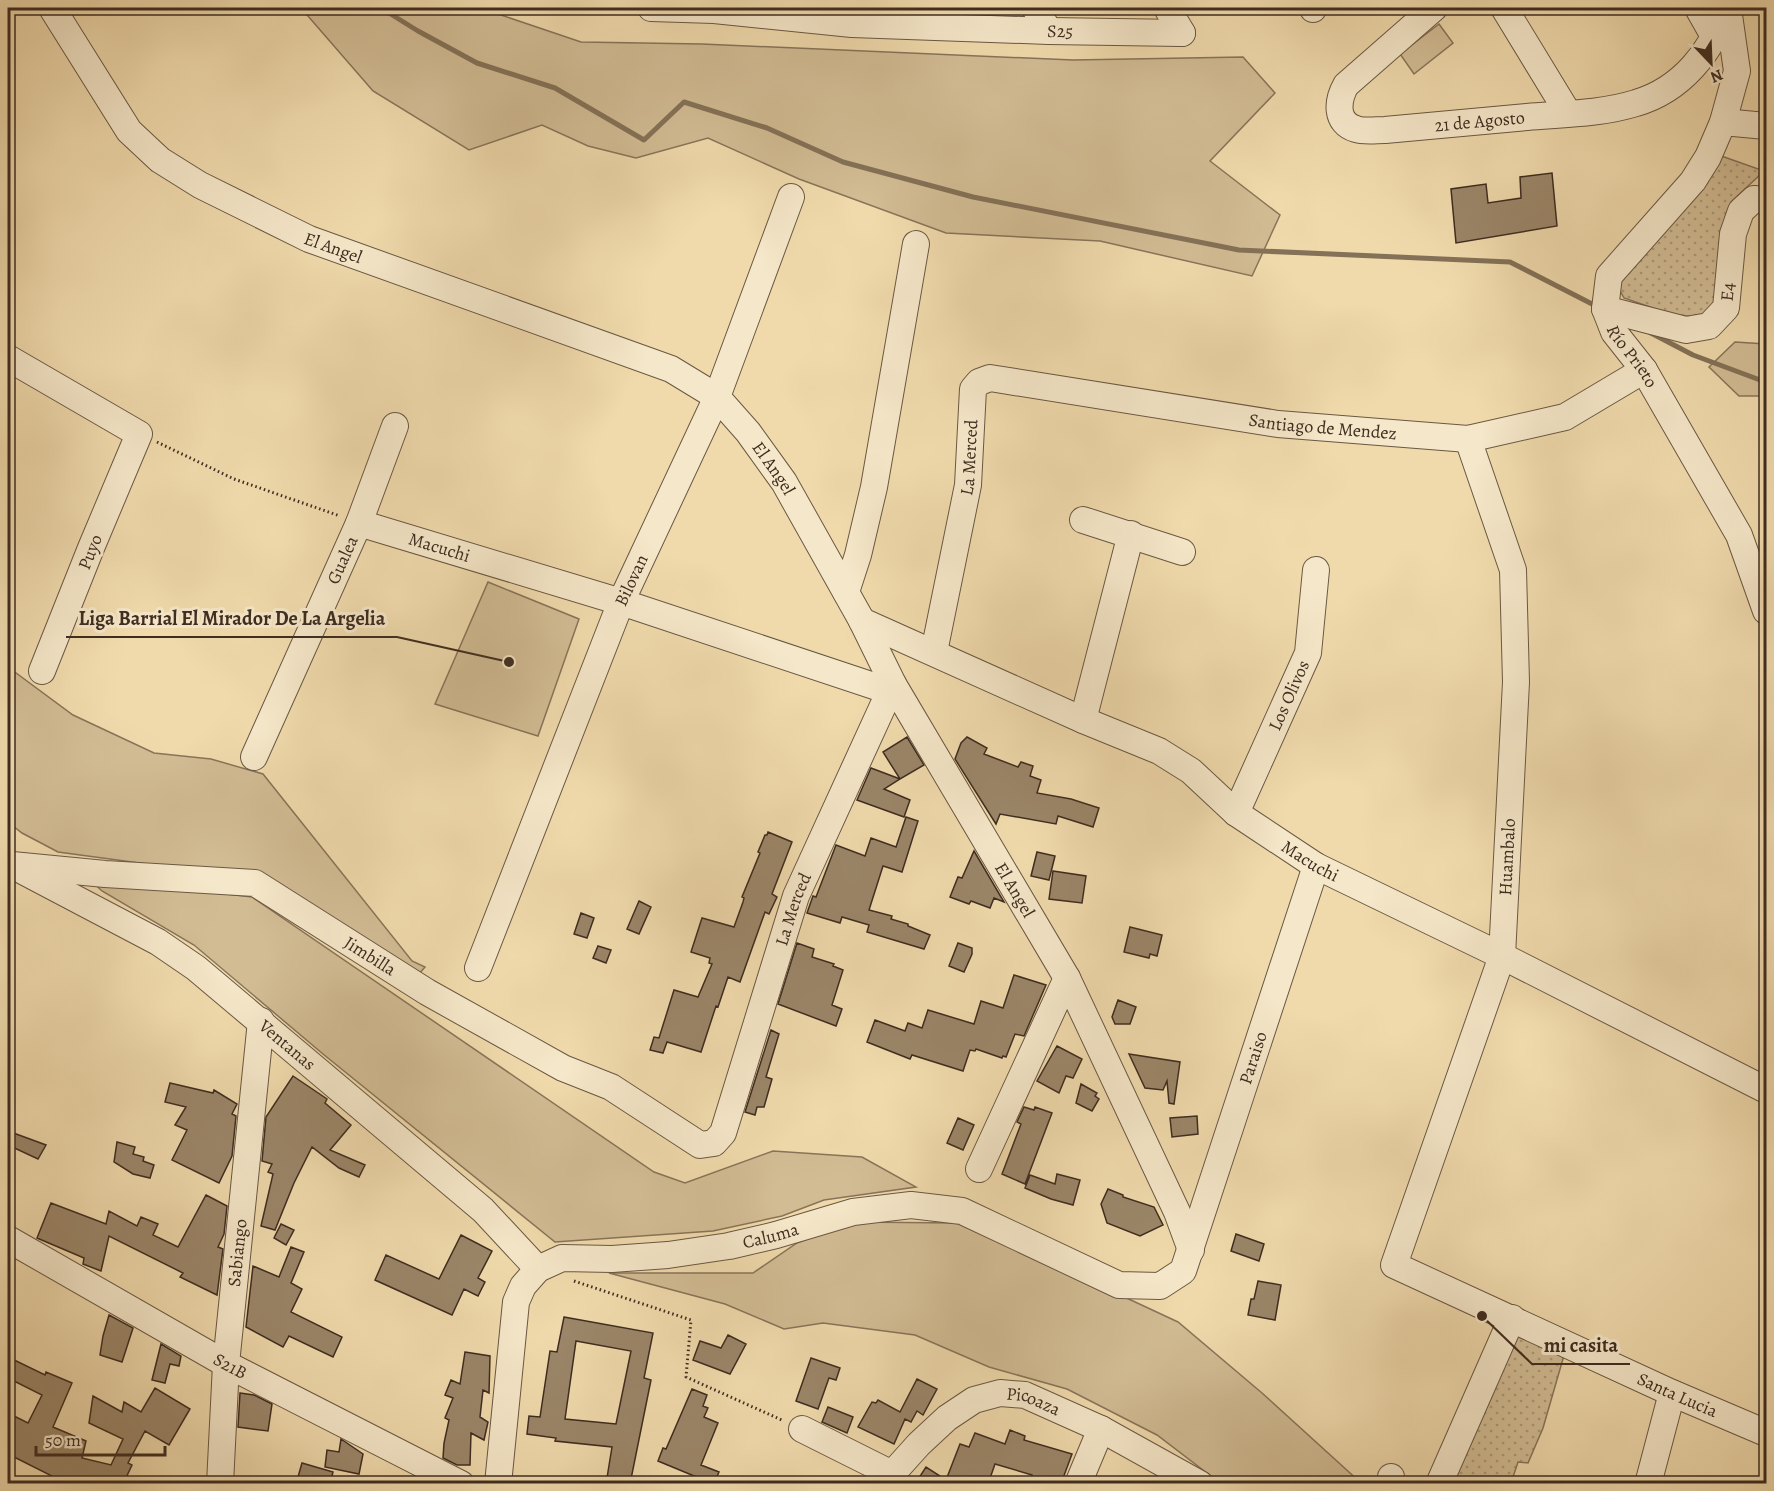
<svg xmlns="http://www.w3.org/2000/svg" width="1774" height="1491" viewBox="0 0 1774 1491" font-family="Alegreya,serif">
  <defs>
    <pattern id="park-dots" width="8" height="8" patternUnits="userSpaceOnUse" patternTransform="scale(1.5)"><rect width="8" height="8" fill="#d2bc94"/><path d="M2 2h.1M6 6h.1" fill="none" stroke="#ac9978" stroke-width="1.8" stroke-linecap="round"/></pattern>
  </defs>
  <rect width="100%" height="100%" fill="#f0daac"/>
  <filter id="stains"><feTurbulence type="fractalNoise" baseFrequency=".00333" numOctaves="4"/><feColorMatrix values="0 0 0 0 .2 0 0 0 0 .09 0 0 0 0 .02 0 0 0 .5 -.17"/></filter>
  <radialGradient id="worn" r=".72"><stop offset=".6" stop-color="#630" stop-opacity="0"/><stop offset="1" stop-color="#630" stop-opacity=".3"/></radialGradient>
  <path fill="#d2bc94" stroke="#88745a" stroke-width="1.5" d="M301,8H493L498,14L581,42L702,44L1073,60L1243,57L1275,93L1210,161L1280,215L1252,276L1100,241L946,233L799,179L708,138L636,158L588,146L542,125L469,150L373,91Z
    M1439,24L1453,43L1414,74L1400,54Z
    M1735,342L1766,344V393L1759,396H1739L1709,367Z
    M488,582L579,619L538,736L435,704Z
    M8,667L73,715L154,753L211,759L263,774L412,961L425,967L413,981L257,879L58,852L22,833L8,822Z
    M88,878L252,897L654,1172L685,1183L773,1151L862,1157L916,1187L824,1200L782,1216L713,1231L555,1242L323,1054L194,945L102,891Z
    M853,1222L957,1223L1133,1301L1178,1322L1262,1393L1361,1483H1220L1157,1435L1067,1389L989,1367L915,1335L823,1323L784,1329L725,1304L609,1273H753L797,1243Z"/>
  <path fill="url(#park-dots)" stroke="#88745a" stroke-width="1.5" d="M1710,152L1764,171L1731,202L1714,305L1700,317L1673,315L1624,298L1619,289L1624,272Z
    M1513,1327L1565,1352L1543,1428L1528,1463L1518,1462L1511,1483L1444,1484Z"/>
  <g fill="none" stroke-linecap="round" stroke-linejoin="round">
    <path stroke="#847157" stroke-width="5" d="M381,8L418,31L477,63L555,88L644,140L684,102L767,128L843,162L973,197L1239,250L1510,262L1598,307
      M1649,332L1693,355L1760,380L1766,379"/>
  </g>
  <path fill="#9b8669" stroke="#3e2c20" stroke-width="1.5" fill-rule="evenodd" d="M1552,173L1557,226L1456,243L1451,189L1486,184L1488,203L1521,198L1520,177Z
    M907,737L924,765L900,779L883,752Z
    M967,737L987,748L984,754L1018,767L1021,762L1033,766L1030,776L1041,780L1037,793L1071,799L1099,808L1093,827L1058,816L1056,824L1000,814L996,824L955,759L961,743Z
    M871,768L900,779L884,789L910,800L904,817L857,800Z
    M906,817L918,821L902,872L883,866L869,910L892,916L891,919L908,924V926L930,935L924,949L867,932L869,925L842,917L840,923L807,913L813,896L816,897L836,845L865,856L871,838L896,847Z
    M768,832L792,842L772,894L777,897L769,914L765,912L740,982L728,977L718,1007L716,1006L701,1052L667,1042L663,1053L650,1050L654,1037L659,1038L674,990L698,997L712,964L709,963L710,958L691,952L702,918L734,927L743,902L744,898L742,897L760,853L758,852L765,835H767Z
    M974,851L1004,902L994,898L990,908L971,901L969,904L950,897L958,877L962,878Z
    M1037,852L1055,856L1049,880L1031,876Z
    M1053,871L1086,876L1082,903L1049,899Z
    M639,901L651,907L639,934L627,929Z
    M581,913L594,918L587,938L574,934Z
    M1130,927L1162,935L1157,956L1150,954L1149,958L1124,952Z
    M797,943L814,949L812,957L834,964L833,966L843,970L832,1005L842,1009L836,1026L778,1004Z
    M958,943L972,948V954L964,972L949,966Z
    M598,946L611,950L606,963L593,958Z
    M1014,975L1046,985L1024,1036L1015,1034L1006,1057L1003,1056L1002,1058L976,1049L975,1051L970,1050L963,1071L912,1055L910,1059L867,1042L875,1020L905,1031L908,1023L922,1028L928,1010L974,1024L981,1001L1003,1008Z
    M1118,1000L1136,1007L1130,1024H1115L1112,1017Z
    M771,1030L779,1034L766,1077L772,1079L764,1107H757L755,1115L745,1112Z
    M1057,1046L1082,1059L1073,1078L1066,1076L1059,1093L1037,1081Z
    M1129,1054L1180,1062L1174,1104L1169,1103L1167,1081L1163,1090L1145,1088Z
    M293,1076L327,1099L325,1103L351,1125L330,1150L365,1165L359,1177L339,1168L312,1147L294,1183L275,1230L261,1226L273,1174L268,1172L272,1164L262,1161L266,1117Z
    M170,1083L213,1093L214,1090L237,1104L232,1114L236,1116L232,1156L219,1183L172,1160L187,1130L175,1125L186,1107L165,1102Z
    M1081,1084L1097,1093L1095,1096L1099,1099L1092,1111L1076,1103Z
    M1024,1107L1034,1110L1035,1107L1052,1113L1025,1184L1002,1174L1021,1124L1017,1122Z
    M1197,1116L1198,1134L1172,1137L1170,1118Z
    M958,1118L974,1125L963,1150L947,1143Z
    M8,1131L46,1145L38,1159L8,1145Z
    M117,1142L135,1147L133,1154L144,1157L143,1161L154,1165L150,1178L133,1174L114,1162Z
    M1057,1174L1080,1180L1073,1205L1051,1199L1025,1188L1030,1175L1055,1184Z
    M1108,1189L1123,1195V1197L1154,1207L1163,1225L1140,1236L1107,1223L1101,1204Z
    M206,1195L227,1206L224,1234L218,1247L223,1249L217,1295L180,1277L183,1273L109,1236L101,1271L83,1264L84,1258L37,1238L51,1203L106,1224L109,1211L137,1226L141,1217L158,1224L153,1235L178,1247Z
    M281,1224L294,1230L286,1245L274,1238Z
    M1236,1234L1264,1244L1259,1261L1231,1251Z
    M461,1235L492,1251L478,1278L485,1282L478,1296L464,1289L452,1315L375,1280L386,1255L439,1279Z
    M291,1247L304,1252L291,1283L302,1289L291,1312L342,1337L333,1357L289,1336L283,1347L246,1327L253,1266L279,1277Z
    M1258,1281L1281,1285L1275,1320L1248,1315L1251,1299H1254Z
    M109,1315L133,1328L122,1362L100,1355L103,1336Z
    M564,1317L653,1333L644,1378L651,1380L630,1484H606L612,1447L555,1441L556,1438L527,1434L529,1416L540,1417L550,1351L557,1352ZM576,1341L631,1351L616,1424L565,1419Z
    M728,1335L746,1344L730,1374L693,1360L700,1341L721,1348Z
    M161,1344L181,1356L179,1366L170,1364L165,1383L152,1380Z
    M465,1352L490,1356L489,1393L483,1390L480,1417L488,1422L484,1440L471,1433L470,1465H457L443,1458L444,1443L449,1420L445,1418L453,1398L445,1395L451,1380L460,1384Z
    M8,1357L45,1375L46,1372L72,1383L53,1427L86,1441L82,1458L111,1465L123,1439L89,1423L93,1396L122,1412L124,1402L141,1412L155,1388L190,1409L169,1445L145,1431L128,1463L132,1465L123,1484H48L52,1476L8,1454V1413L28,1423L42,1395L8,1378Z
    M811,1358L840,1368L836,1380L829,1378L818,1409L796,1401Z
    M917,1379L937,1389L923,1415L917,1411L911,1422L905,1419L894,1444L858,1427L872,1402L876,1403L878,1400L900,1412Z
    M692,1389L707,1395L703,1406L708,1408L704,1417L718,1423L701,1465L719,1472L714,1484L699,1481V1478L658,1461L663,1448L666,1449Z
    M240,1393L254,1395L272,1404L268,1431L238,1427Z
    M828,1407L853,1417L847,1433L822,1422Z
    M1010,1430L1025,1436L1024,1440L1072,1454L1062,1481L1053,1479L1051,1484H1029L1032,1475L995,1464L988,1484H915L926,1467L946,1480L960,1444L969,1447L975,1433L1005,1444Z
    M341,1439L363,1454L359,1474L325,1467L327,1450L339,1452Z
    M302,1463L333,1472L330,1484H296Z"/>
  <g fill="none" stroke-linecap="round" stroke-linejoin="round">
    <defs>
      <g id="minor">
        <path id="s1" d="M52,8L129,131L160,160L200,185L309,239L671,369L717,397L748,432L784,482L862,621L893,684L1067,978L1177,1212L1191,1250"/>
        <path id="s2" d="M651,8L714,10L852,24L1049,31L1182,33"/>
        <path d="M1035,8L1049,31"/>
        <path d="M1167,8L1182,33"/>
        <path d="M1313,8V9"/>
        <path id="s3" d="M1434,8L1346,85C1337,101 1335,123 1356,129C1365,132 1376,130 1385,130C1433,126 1480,121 1527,117C1563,114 1601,114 1636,103C1681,90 1713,51 1726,8"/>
        <path d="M1504,8L1568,113"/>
        <path d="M1698,8L1715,38"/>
        <path id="s4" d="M1728,8L1737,71L1723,122L1708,157L1693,181L1609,276L1605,309L1614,332L1644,370L1739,535L1766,611"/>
        <path d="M1723,122L1766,126"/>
        <path id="s5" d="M1605,309L1686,330L1709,326L1726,308L1733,234L1741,211L1754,199L1766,200"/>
        <path d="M8,358L139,434L91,548L42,671"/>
        <path id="s6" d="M1468,439L1513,570L1516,682L1502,956L1394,1265L1672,1393L1766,1433"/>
        <path d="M1083,520L1182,552"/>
        <path id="s7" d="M359,523L621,602L889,691"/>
        <path d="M846,592L858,555L874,487L916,244"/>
        <path id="s8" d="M862,621L1083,720L1159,751L1191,771L1236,813L1316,866L1502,956L1766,1090"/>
        <path id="s9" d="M934,652L968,485L973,389L979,382L990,378L1278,424L1468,439L1565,417L1644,370"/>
        <path d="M1083,720L1131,534"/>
        <path id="s10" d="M254,757L359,523L395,426"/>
        <path id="s11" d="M1236,813L1308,653L1316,570"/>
        <path id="s12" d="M12,865L105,874L255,883L427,992L563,1068L611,1087L700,1145L714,1143L723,1133L796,896L893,684"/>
        <path id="s13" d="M23,871L158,942L196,968L483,1210L538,1269"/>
        <path id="s14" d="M478,968L621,602L717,397L791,197"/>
        <path d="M979,1169L1067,978"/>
        <path id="s15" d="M8,1239L226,1364L461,1484"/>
        <path d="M802,1429L892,1474"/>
        <path id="s16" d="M220,1484L226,1364L261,1021"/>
        <path id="s17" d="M498,1484L516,1302L523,1286L538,1269L562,1258L612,1259L668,1255L729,1246L776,1235L853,1212L911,1205L962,1211L1119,1285L1160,1286L1183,1271L1316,866"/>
        <path id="s18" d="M883,1484L919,1444L947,1418L974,1400L1000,1393L1025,1395L1101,1429L1200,1484"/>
        <path d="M1078,1484L1101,1429"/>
        <path d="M1391,1484V1477"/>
        <path d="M1439,1484L1512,1318"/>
        <path d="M1648,1484L1672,1393"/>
      </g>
    </defs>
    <use href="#minor" stroke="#6a5843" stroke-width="28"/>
    <path stroke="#3e2c20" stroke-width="3" stroke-dasharray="1.5 3" stroke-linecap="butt" d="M157,442L234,479L340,516
      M574,1281L691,1320L686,1377L784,1421"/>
    <use href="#minor" stroke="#f5e7c9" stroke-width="26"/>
  </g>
  <g text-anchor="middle" stroke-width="6" stroke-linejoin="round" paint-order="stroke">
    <g font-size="18" fill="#3e2c20" stroke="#f5e7c9">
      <text dy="6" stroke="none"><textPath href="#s2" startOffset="410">S25</textPath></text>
      <text dy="6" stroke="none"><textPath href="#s3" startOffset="294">21 de Agosto</textPath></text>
      <text dy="6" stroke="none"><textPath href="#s1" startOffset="382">El Angel</textPath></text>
      <text dy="6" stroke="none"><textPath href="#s5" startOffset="148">E4</textPath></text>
      <text dy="6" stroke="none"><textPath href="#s4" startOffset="398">Río Prieto</textPath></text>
      <text dy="6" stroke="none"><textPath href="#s9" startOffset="624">Santiago de Mendez</textPath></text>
      <text dy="6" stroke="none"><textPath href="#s9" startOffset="198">La Merced</textPath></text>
      <text dy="6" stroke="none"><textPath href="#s1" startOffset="886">El Angel</textPath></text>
      <text dy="6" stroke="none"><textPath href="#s7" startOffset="84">Macuchi</textPath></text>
      <text transform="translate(90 552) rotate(-68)" y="6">Puyo</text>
      <text dy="6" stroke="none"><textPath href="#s10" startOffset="216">Gualea</textPath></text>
      <text dy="6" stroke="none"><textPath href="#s14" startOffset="417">Bilovan</textPath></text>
      <text dy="6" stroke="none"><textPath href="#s11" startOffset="129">Los Olivos</textPath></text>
      <text transform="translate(1507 857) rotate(-87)" y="6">Huambalo</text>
      <text dy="6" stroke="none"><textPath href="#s8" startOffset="512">Macuchi</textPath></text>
      <text dy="6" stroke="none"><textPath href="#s1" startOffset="1372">El Angel</textPath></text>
      <text dy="6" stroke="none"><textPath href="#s12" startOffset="1023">La Merced</textPath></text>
      <text dy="6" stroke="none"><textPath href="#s12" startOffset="380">Jimbilla</textPath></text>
      <text dy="6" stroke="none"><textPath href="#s13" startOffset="318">Ventanas</textPath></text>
      <text dy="6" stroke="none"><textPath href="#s17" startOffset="1122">Paraiso</textPath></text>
      <text dy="6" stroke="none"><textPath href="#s17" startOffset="460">Caluma</textPath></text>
      <text dy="6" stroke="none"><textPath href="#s16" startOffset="232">Sabiango</textPath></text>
      <text dy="6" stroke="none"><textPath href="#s15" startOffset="256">S21B</textPath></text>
      <text dy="6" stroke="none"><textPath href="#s6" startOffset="1164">Santa Lucia</textPath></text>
      <text dy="6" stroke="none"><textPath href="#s18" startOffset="186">Picoaza</textPath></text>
    </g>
  </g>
  <path fill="none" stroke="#3e2c20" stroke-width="2" d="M509 662L397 637H66M1482 1316L1532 1364H1630"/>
  <g fill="#3e2c20" stroke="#f5e7c9" stroke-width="2">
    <circle cx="509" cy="662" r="6"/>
    <circle cx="1482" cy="1316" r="6"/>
  </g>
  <g font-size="20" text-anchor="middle" font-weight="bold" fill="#3e2c20" stroke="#f5e7c9" stroke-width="6" stroke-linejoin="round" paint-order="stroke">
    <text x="232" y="625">Liga Barrial El Mirador De La Argelia</text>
    <text x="1581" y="1352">mi casita</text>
  </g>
  <rect width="1774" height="1491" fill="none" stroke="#f0daac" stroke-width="30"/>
  <rect x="9" y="9" width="1756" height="1473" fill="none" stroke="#3e2c20" stroke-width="3"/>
  <rect x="15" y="15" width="1744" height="1461" fill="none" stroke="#3e2c20" stroke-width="1.5"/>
  <g transform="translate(1711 63) rotate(157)" stroke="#f5e7c9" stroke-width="4.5" paint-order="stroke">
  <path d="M0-4.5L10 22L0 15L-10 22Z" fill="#3e2c20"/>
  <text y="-9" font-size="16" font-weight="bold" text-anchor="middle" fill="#3e2c20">N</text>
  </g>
  <path d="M36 1446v9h129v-9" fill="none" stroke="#3e2c20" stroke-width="3"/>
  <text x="45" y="1446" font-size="18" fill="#3e2c20" stroke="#f5e7c9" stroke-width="4.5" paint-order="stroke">50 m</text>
  <rect width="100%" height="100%" filter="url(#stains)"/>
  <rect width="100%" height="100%" fill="url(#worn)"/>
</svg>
